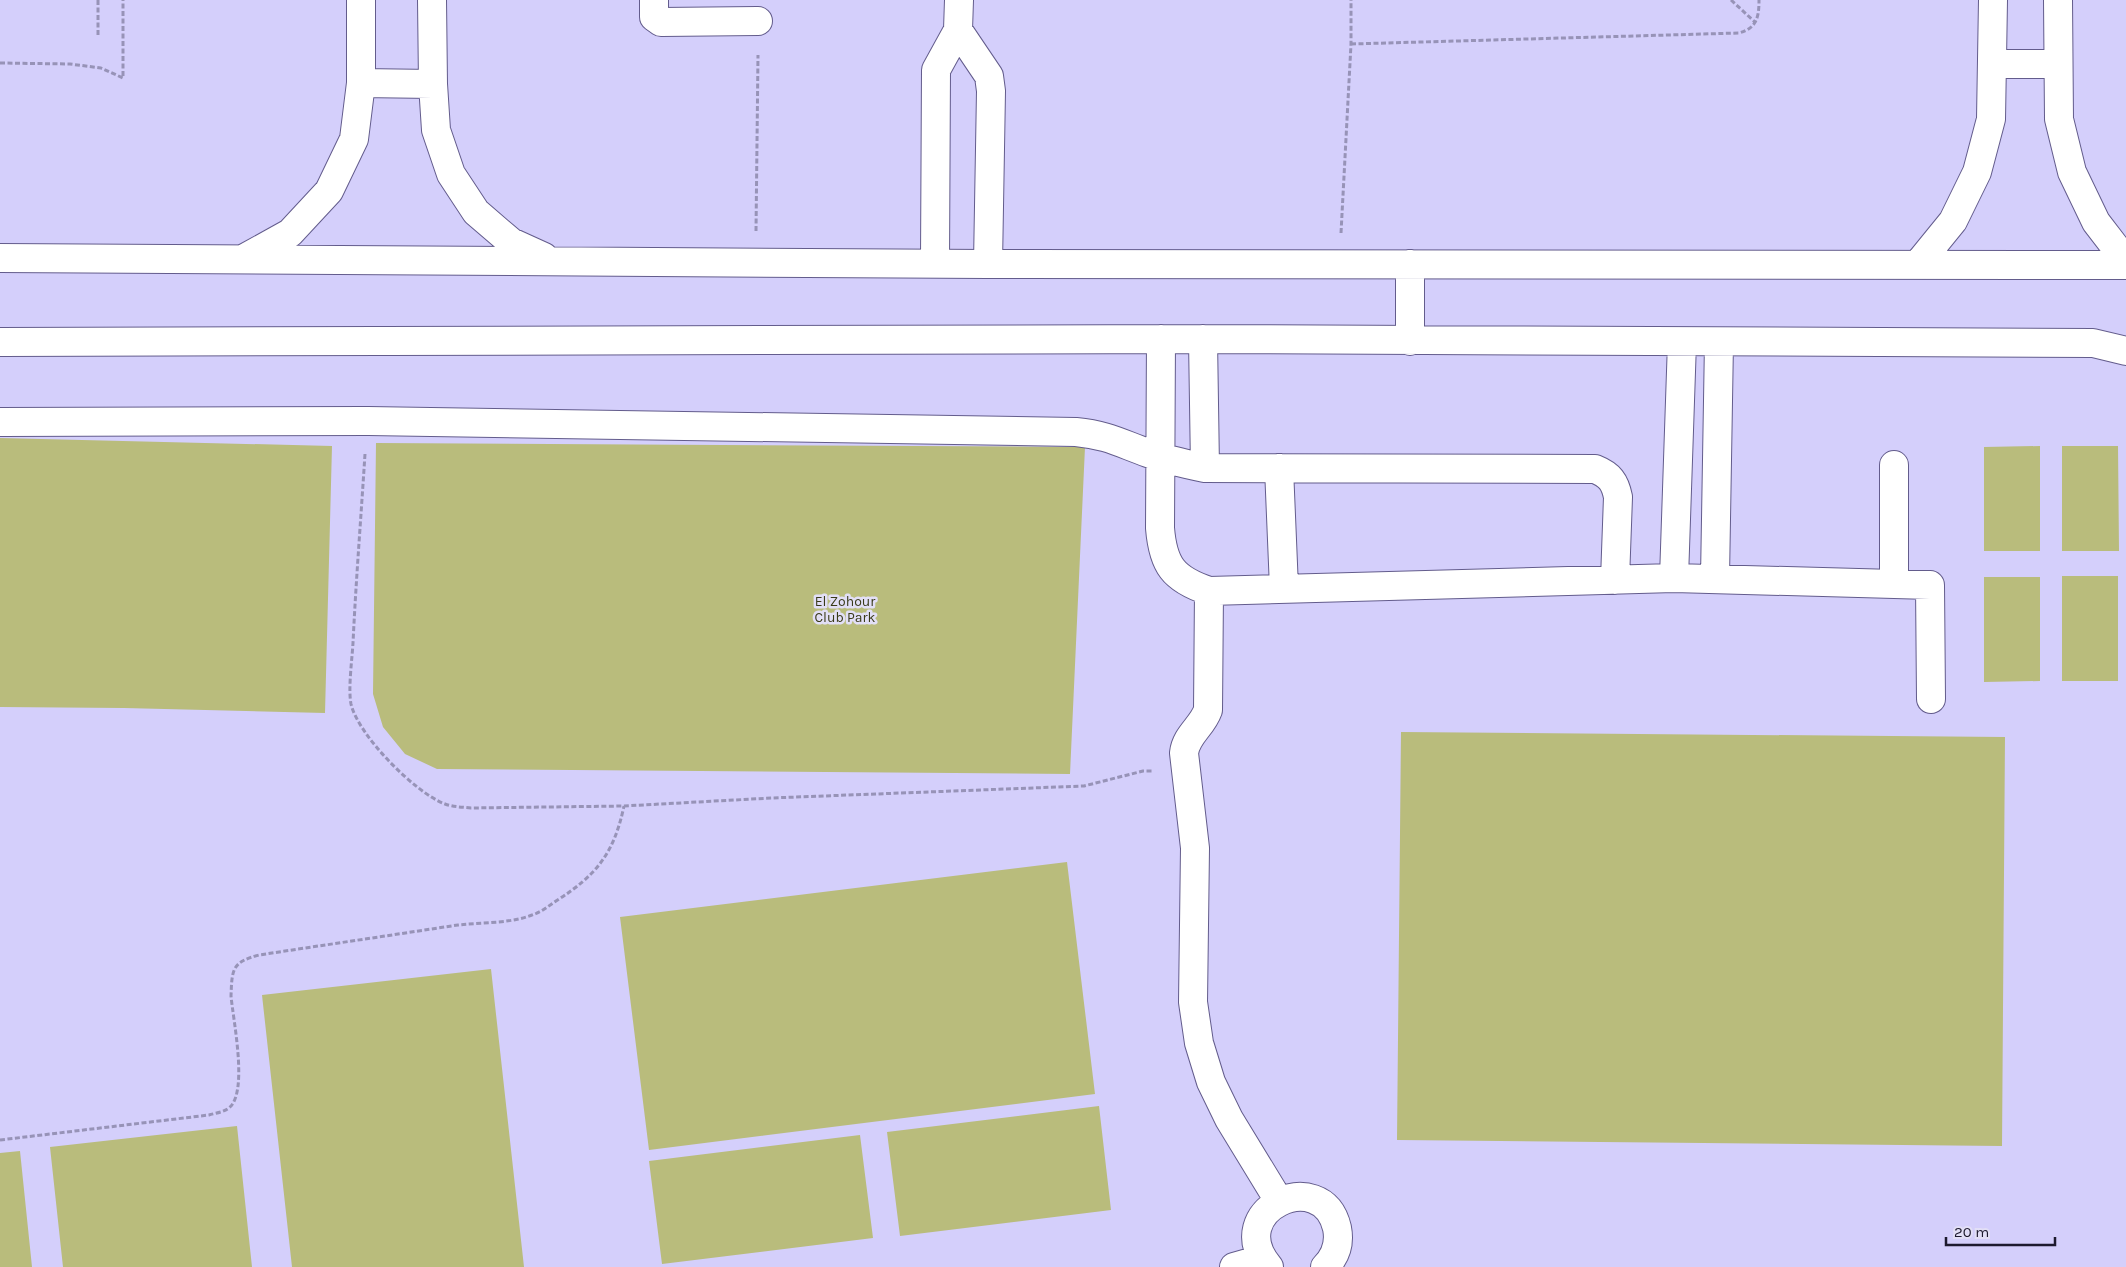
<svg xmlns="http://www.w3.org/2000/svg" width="2126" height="1267" viewBox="0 0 2126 1267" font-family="Karla,sans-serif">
  <rect width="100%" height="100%" fill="#d4cffb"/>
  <path fill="#b9bc7c" d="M0,438L332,446L325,713L124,708L0,707Z
    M376,443L1085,447L1070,774L437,769L405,754L383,727L373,694Z
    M2040,446V551H1984V447Z
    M2062,446H2118L2119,551H2062Z
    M2062,576H2118V681H2062Z
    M1984,577H2040V681L1984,682Z
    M1401,732L2005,737L2002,1146L1397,1140Z
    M1067,862L1095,1094L649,1150L620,917Z
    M491,969L524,1267H292L262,995Z
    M1099,1106L1111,1210L900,1236L887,1132Z
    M237,1126L252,1267H63L50,1147Z
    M860,1135L873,1238L662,1264L649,1161Z
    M20,1151L32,1267H0V1153Z"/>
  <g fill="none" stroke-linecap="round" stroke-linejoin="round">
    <defs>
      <path id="minor" d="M432,0L433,84L436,130L451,174L476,212L511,242L544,257
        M654,0V17L661,22L758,21
        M2058,0L2059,119L2072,172L2096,222L2126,261
        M958,30L989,76L991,91L988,264
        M1993,64H2058
        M361,83L433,84
        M0,258L988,264L2126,265
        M243,259L290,233L329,191L354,139L361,83V0
        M935,262L936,70L958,30L959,0
        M1410,264V341
        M1918,264L1953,221L1977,172L1991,119L1993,0
        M1161,339L1160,528C1163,565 1173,579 1209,591L1674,578L1930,585L1931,699
        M1203,339L1205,468
        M0,342L1203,339L2093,343L2126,351
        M0,422L368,421L1076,432C1107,435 1120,443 1148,453C1167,460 1186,464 1205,468L1595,469C1610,475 1615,482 1618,497L1615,580
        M1279,468L1284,588
        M1674,578L1682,342
        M1715,578L1719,342
        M1894,583V465
        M1209,591L1208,710C1202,727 1186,735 1184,753L1195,848L1193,1002L1199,1043L1211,1082L1229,1119L1279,1201
        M1234,1267L1262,1259
        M1269,1267C1221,1210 1322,1164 1337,1228C1340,1243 1336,1256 1325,1267"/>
    </defs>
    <use href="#minor" stroke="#635c8c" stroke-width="30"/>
    <path stroke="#9793b7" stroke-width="3" stroke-dasharray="5 2.5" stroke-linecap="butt" d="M98,0V37
      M1731,0L1756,23
      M1351,44L1739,33C1757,28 1759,17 1759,0
      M0,63L70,64L101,68L123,78V0
      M756,231L758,55
      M1341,233L1351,44V0
      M365,454C361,517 356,580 353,643C352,660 348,689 351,704C358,735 415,793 445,804C453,807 462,807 471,808L624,806L771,798L1084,786L1143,771H1153
      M0,1140L209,1115C216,1113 225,1112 230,1107C248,1090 233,1019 231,996C232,969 232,962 259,955C325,945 392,935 458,925C484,922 513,924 537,913C544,910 550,905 556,901C597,875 614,853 624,806"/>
    <use href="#minor" stroke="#fff" stroke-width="28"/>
  </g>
  <g text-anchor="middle" stroke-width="5" stroke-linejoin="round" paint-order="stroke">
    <g font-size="14" fill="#393a18" stroke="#e2dff6">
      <text x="845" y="606">El Zohour<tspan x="845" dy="16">Club Park</tspan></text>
    </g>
  </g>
  <path d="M1946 1237v8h109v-8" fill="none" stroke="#1d1a2e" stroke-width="2.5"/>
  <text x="1954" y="1237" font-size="15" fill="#1d1a2e" stroke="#e2dff6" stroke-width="4" paint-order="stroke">20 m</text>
</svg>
